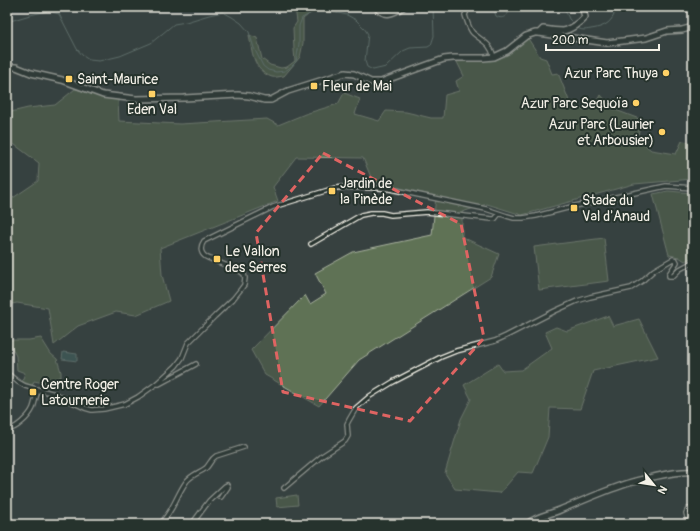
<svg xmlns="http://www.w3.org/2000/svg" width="700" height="531" viewBox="0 0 700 531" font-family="Pangolin,sans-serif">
  <rect width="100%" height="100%" fill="#374140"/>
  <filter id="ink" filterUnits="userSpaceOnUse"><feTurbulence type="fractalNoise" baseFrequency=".025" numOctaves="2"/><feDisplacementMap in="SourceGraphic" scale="8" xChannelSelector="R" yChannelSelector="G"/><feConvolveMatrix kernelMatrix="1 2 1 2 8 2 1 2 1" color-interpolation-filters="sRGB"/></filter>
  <g filter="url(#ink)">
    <path fill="#5e7255" stroke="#a9b29e" d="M295,7H336L339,8L338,13L321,11H313L303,19V43L300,57L284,76C281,76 275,78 272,77C253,71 252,51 249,35L257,38L262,59L270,65L281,68L287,67L295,61L294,50L293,28L297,22Z
      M527,37L540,57L546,59L552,74L558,73L570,103L583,110L597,103L601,95L613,109L642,120L637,138L651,150L676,154L682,141L693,142V179L634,184L522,215L487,204L462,212V237L499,254L491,277L359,360L319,406L265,375L251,350L305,295L310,304L326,294L315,273L353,252L432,235L436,196L373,182L363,158L296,157L273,187L278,201L160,248L162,275L169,301L136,315L116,312L78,326L54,345L48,308L17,303L7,305V202L38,181L39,163L7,139V113L28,108L55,105L75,89L118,100L119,121L180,124L267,119L278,125L305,114L338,104L344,93L360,99L355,114L379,121L386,111L406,112L431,118H443L445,95L459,91L456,81L464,76L456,60C477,60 496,63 513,50C518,47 523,42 527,37Z
      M668,191L693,193V257L685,261L679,257L669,255L653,194Z
      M604,238L609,281L539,290L534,247Z
      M608,316L613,326L639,319L658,357L593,371L580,409L550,408L548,437L533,473L518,472L500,493L455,489L445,473L461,419L471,399L464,385L498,364L503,371L521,370L552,348L545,332L556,327L567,331Z
      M41,338L51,354L57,359L61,372V377L52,379L44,383L34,381L32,386L22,381L25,373L17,370L16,356L8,340H29Z
      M297,495L298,505L277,507L276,498Z"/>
    <path fill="#456a68" stroke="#8ba09b" d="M63,352L77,354V361L62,359Z"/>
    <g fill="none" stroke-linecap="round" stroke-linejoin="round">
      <path stroke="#8ba09b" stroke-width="1" d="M493,7L496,16C504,21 508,14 512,7
        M564,7L569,19L574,24
        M681,7L683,9L690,13L693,12
        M7,22L30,15L48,11L59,14L77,49L83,56L89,60L99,61L120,56L151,43L174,24L186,22L209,15L223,12L232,17L241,23L249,32L254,48L263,66L268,70L276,72L285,71L292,66L296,62L299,44V26L302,18L317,10H325L347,15L356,20L364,28L368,34L365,61L367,67L373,70L386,67L403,51L410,48L428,47L431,45L434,36L433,7
        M576,27C581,31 585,30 591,29C605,27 614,22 616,7"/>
      <defs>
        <path id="street" d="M468,8L465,15C467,21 469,29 473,33C483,42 490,42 494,57
          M311,244L361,215L371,213H382L391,215L427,212L492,219H495L499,214
          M7,373L18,382L25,386L55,394L85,408L92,410L104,409L125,404L138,397L156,384L176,366L182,358L188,343L215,316L233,299L241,289L244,285L245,278L244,274L240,271L208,258C201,255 199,248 204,241L273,207L335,188L348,187L379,188L390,189L486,209L507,216L514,218H523L536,216L575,206L666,186L693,188
          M156,384H159L196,364
          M7,430C16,429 29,417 33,408C35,402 36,396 38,390
          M284,488L322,456L345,441L348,436L347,424L349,420L356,408L370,396L393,382L441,357L456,351L495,341L506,336L555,311L577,301L590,297L631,288L642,281L654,270L673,259L676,260L677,262L669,274V276H673L680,269L693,262
          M693,509H688L686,513L687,517L693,521
          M160,524C173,512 176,496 186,482C191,475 199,473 206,468C210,464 211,459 216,456L244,447
          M192,524L209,501L225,486L227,485L228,487L221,497
          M661,524L667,523L678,524"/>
        <path id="secondary" d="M376,7C385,18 394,13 403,7
          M539,33L543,29C549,30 556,31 563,31C570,30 580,23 585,17L583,10L580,7
          M7,67H16L31,73L62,80L103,95L136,99L184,98L238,95L249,96L264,100H271L288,91L345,73L354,74L371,82H381L419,68L444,59L453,58H484L494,57L507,51L526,36L535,33H539L607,43L646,38L667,31L682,30L693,27
          M527,524C537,516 548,515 560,510C582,501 604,491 626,484C635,481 644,479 653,477C667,474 679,471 693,472"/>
      </defs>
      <use href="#street" stroke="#f4f1e8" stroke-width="6"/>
      <use href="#secondary" stroke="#f4f1e8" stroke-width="8"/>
      <use href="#street" stroke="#26332d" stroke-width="3.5"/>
      <use href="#secondary" stroke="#26332d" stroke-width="5"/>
    </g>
  </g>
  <path d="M0 0H700V531H0ZM323,153L461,224L484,338L410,421L283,392L256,233Z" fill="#374140" fill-opacity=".55" fill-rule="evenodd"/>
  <path fill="none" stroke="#df6462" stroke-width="3" stroke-dasharray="8 5" stroke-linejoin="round" d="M323,153L461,224L484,338L410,421L283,392L256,233Z"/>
  <g fill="#ffd166" stroke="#26332d" stroke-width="1.5">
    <circle cx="666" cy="73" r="4"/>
    <rect x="65" y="75" width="8" height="8" rx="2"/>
    <rect x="310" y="82" width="8" height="8" rx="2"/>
    <rect x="148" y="90" width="8" height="8" rx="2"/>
    <circle cx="636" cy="103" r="4"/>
    <circle cx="662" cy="132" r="4"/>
    <rect x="328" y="187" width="8" height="8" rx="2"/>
    <rect x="570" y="204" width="8" height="8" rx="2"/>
    <rect x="213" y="255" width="8" height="8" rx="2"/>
    <rect x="29" y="388" width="8" height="8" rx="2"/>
  </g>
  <g text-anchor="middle" stroke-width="4" stroke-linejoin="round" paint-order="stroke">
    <g font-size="14" fill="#f4f1e8" stroke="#26332d" text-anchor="start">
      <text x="658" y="78" text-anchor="end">Azur Parc Thuya</text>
      <text x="77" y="84">Saint-Maurice</text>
      <text x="322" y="91">Fleur de Mai</text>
      <text x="628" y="108" text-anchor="end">Azur Parc Sequoïa</text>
      <text x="152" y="114" text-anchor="middle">Eden Val</text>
      <text x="654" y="129" text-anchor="end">Azur Parc (Laurier<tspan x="654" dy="16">et Arbousier)</tspan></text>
      <text x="340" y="188">Jardin de<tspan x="340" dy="16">la Pinède</tspan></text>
      <text x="582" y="205">Stade du<tspan x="582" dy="16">Val d'Anaud</tspan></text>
      <text x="225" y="256">Le Vallon<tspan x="225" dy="16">des Serres</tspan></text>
      <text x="41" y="389">Centre Roger<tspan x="41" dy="16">Latournerie</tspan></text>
    </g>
  </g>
  <rect width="700" height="531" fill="none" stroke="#26332d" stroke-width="24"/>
  <rect x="12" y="12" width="676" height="507" fill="none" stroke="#f4f1e8" stroke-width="1.5" filter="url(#ink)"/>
  <g transform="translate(654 485) rotate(120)" stroke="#26332d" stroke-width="3" paint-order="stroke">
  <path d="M0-3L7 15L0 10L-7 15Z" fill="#f4f1e8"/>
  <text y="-6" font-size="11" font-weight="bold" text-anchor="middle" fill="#f4f1e8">N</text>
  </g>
  <path d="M546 44v6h113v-6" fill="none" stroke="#f4f1e8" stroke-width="2"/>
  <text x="552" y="44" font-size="12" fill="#f4f1e8" stroke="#26332d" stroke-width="3" paint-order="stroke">200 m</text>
</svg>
